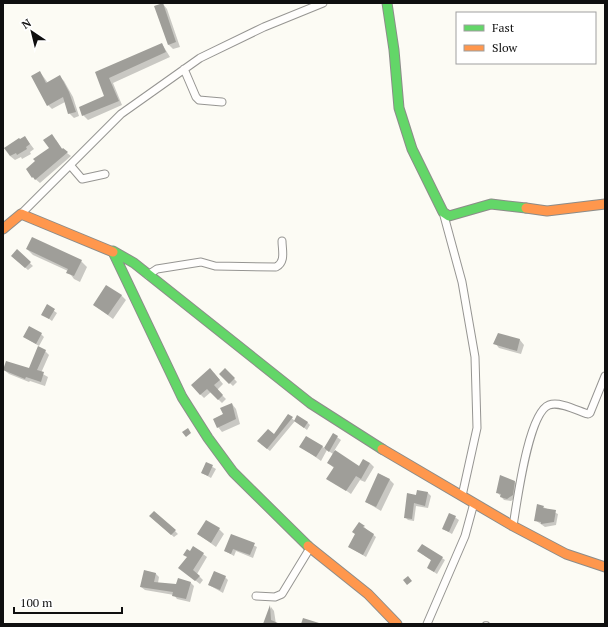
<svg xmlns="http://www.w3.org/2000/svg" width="608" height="627" viewBox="0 0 608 627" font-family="'PT Serif',serif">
  <rect width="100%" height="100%" fill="#fcfbf4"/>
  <path fill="#0003" d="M163,4L167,9L180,47L173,49L169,45Z
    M162,44L170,57L113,83L122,105L88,120L83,115L106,97L96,73Z
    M40,72L48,83L60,77L64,81L73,97L79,116L74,118L69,113L65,102L52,109L48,105Z
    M25,137L34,149L30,152L31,154L22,159L21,157L15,160L10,156L20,140Z
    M56,140L63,150L71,156L40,183L33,177L36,161L50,149Z
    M27,249L81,261L87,267L80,282L74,279L68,271L33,255Z
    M17,251L33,266L28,270L12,256Z
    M121,295L126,300L113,319L94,305Z
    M47,306L57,313L52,321L42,314Z
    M41,334L44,337L39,346L24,337Z
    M499,334L520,340L524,345L521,354L499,348L495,343Z
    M45,351L49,355L41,373L48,377L45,386L30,381L29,382L9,374L4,370L29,369Z
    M225,369L237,382L233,386L220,374Z
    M214,373L223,384L217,390L226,399L222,403L211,392L204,398L200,394Z
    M232,404L236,409L240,424L222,432L218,427Z
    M288,415L295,421L307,422L310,425L307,430L295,421L270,451L261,444L274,435Z
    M333,434L341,440L334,451L360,467L370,463L374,467L365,482L360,480L351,494L328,478L334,468L328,463L333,454L327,450L321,461L300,446H322L325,449Z
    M206,463L216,469L211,478L202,473Z
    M389,479L394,484L381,511L366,502Z
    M515,482L518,485L515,498L511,501L504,500L497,492Z
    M418,491L428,493L431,496L428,508L416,506L414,521L408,520L405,517Z
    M543,507L558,514L556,525L545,527L535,520Z
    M450,514L459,520L452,534L443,529Z
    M153,519L175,531L178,534L174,537Z
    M364,527L376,537L366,557L349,547L356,534L353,532Z
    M219,529L224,534L216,547L198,534Z
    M232,535L257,547L253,558L236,551L234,556L225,551Z
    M418,551L442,558L445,560L437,574L428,568L432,561Z
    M191,552L203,554L207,557L197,574L203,580L200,584L183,571Z
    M155,573L159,577L158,583L177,585L191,583L194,586L190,602L177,599L174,595L145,590L141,587Z
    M225,577L228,580L223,593L209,585Z
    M271,607L274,611L276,624H264Z"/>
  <path fill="#9f9e99" d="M163,3L176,42L168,45L154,6Z
    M162,43L166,52L109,78L119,101L82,116L79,107L104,96L95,72Z
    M40,71L46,83L60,75L69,92L76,112L68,114L63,97L47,106L31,76Z
    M52,134L62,149L63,148L68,152L35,180L33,177L32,178L26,169L35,161L33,159L49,148L43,140Z
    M25,136L30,144L26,147L27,149L17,155L16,153L10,156L4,148L19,138L20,139Z
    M32,237L82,260L74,276L66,273L68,269L26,249Z
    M17,249L31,262L25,268L11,256Z
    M106,285L122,295L108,315L93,305Z
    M47,304L55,309L49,319L41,315Z
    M29,326L42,333L36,344L23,337Z
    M498,333L520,339L517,351L493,344Z
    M38,346L46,350L37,370L44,372L41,382L26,377L25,379L3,370L6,361L29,368Z
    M210,368L220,380L214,385L223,395L218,400L207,389L200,395L191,385Z
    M225,368L235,378L229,384L219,374Z
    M232,403L236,419L217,428L213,419L223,414L220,408Z
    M288,414L293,417L267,449L257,441L268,429L274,434Z
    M297,415L308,422L304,428L294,421Z
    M188,428L191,433L186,437L182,432Z
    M333,433L338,436L329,452L324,448Z
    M306,436L323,446L316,457L299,447Z
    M335,450L359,466L363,459L370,463L361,479L356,476L346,491L326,479L334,467L327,463Z
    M206,462L213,465L208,476L201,473Z
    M378,473L390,479L376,507L365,502Z
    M500,475L515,481L513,495L507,499L500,497L501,494L496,493Z
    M417,490L428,492L425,506L414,503L412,519L404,518L407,493L416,495Z
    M537,504L544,506L543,508L556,510L554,522L541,524V522L534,521Z
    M154,511L176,530L171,535L149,516Z
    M449,513L456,516L449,532L442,529Z
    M206,520L220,528L211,543L197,534Z
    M359,522L365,526L363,527L374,534L363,555L348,547L355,534L352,532Z
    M231,534L255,543L250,555L233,549L231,554L224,551Z
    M422,544L443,557L434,572L427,568L431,560L417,551Z
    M193,546L204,553L193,570L200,576L195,581L178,568L187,557L183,555L187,549L190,551Z
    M144,570L156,573L154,582L176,584L178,578L191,582L186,599L172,596L173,592L140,587Z
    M214,571L226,576L220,590L208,585Z
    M408,576L412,581L407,585L403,580Z
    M270,605L271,620L280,624H263Z
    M303,618L319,623L318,624H301Z"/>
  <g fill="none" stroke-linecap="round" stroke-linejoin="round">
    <defs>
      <path id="lane" d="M485,624H487"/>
      <path id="street" d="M184,69L196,97L199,100L222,102
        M70,165L82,179L105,174
        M443,212L462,282L475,357L477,428L462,496
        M21,214L121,114L200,58L264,27L323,3
        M148,275L157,269L201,262L215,266L276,267C286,262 282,250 282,241
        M513,526C517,503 528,413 549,405C560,401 578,411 588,414L590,413L605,376
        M256,596L275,597L282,594L310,548
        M427,624L465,536L474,503"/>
      <path id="fast" d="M387,3L394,50L399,108L412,149L443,212L449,216L491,204L526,208
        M113,251L134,263L310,403L382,449
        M113,252L182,397L208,438L233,472L308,546"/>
      <path id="slow" d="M526,208L547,211L605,204
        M3,229L21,214L113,252
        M382,449L513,526L566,554L605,567
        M308,546L368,594L397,624"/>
    </defs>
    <use href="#lane" stroke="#969592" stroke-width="5.5"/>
    <use href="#street" stroke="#969592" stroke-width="9"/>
    <use href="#fast" stroke="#8c8c89" stroke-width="11"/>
    <use href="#slow" stroke="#8c8c89" stroke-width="11"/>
    <use href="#lane" stroke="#fffefd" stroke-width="3.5"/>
    <use href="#street" stroke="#fffefd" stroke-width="7"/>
    <use href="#fast" stroke="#63d668" stroke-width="9"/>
    <use href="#slow" stroke="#ff974d" stroke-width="9"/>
  </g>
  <rect width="608" height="627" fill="none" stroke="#0f0f0f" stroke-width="8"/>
  <rect x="456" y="12" width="140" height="52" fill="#ffffff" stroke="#9f9f9f"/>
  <rect x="464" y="25" width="20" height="6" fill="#63d668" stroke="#9f9f9f"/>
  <text x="492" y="32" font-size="12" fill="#0f0f0f">Fast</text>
  <rect x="464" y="45" width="20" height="6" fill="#ff974d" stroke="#9f9f9f"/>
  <text x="492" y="52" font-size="12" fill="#0f0f0f">Slow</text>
  <g transform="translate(32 32) rotate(325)" stroke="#ffffff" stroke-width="3" paint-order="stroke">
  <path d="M0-3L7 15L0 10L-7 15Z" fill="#0f0f0f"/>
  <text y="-6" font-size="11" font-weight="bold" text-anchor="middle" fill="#0f0f0f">N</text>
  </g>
  <path d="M14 607v6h108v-6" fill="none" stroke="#0f0f0f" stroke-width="2"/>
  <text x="20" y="607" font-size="12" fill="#0f0f0f" stroke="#ffffff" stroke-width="3" paint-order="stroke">100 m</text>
</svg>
